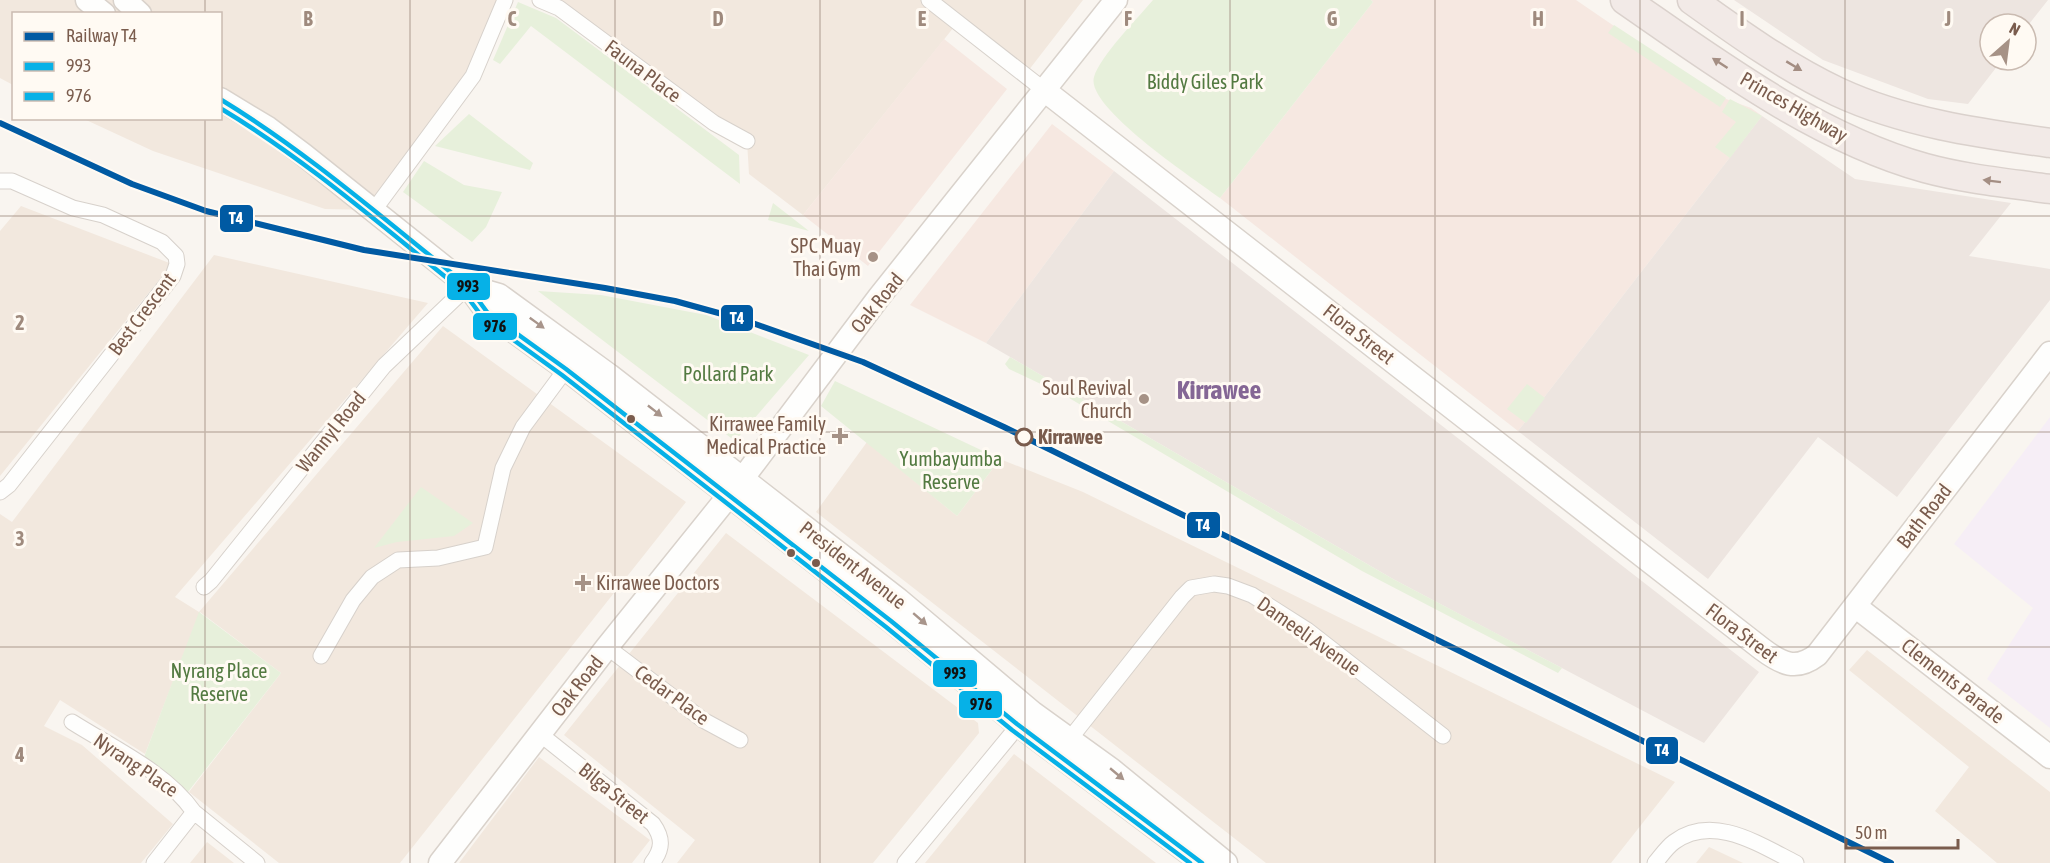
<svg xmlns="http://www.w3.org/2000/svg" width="2050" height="863" viewBox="0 0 2050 863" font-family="'Asap Condensed',sans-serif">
  <rect width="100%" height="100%" fill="#f9f5f0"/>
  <path fill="#f2e8de" d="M0,0H505L473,76L373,210L325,209L153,151L84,119L220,118V14H14L13,85L0,78Z
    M540,0H1083L1025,75L958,22L803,215L749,174L747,141Z
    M21,206L172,264L0,476V231Z
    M214,255L428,303L175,597L199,612L443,326L686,502L400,863H279L189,792L281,673L200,612L145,754L60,700L44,726L82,745L173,824L141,863H0V514L12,522Z
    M867,442L957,516L1000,459L1083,492L1675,782L1611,863H1266L816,512Z
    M726,533L978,723L979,733L873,863H677L695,840L564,735Z
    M1867,650L2050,792V863H1997L1935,811L1969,767L1849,670Z
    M1014,754L1156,863H925Z
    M539,757L650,840L632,863H459Z
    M207,842L234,863H190Z
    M1709,847L1743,863H1696Z"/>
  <path fill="#f6e8e1" d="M1371,0H1576L1715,95L1751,108L1762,116L1518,431L1220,198L1373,2Z
    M944,39L1007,89L868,266L803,215Z
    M1052,124L1114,171L986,343L910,305Z"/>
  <path fill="#ede5e0" d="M1734,0H2048L2026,28V24H1990V60H2002L1968,104L1928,99L1823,60Z
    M1762,116L1855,179L2011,203L1969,256L2050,269V300L1897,497L1818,437L1708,579L1518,431Z
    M1114,171L1759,672L1704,743L1393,579L986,343Z"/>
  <path fill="#f6eef6" d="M2050,417V728L1987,679L2033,608L1954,544Z"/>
  <path fill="#e7f0db" d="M1153,0H1371L1373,2L1220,198C1196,180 1085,107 1094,77C1100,56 1138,18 1153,0Z
    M518,2L556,18L739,155L740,184L531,26L500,64L493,60Z
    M1614,25L1726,98L1720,107L1608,33Z
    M1730,99L1762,116L1730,158L1715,147L1736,122L1722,112Z
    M469,114L533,163L530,170L435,146Z
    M424,161L464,185L502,192L486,227L472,242L403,192Z
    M773,203L809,231L768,220Z
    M538,291L601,295L706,315L809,355L735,441Z
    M1010,357L1393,579L1562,668L1558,673L1362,571L1064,395L1009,369L1005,364Z
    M835,381L1000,459L957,516L821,406Z
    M1527,384L1545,398L1526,423L1507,409Z
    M421,487L473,523L454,536L397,542L374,548Z
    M199,612L281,673L184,797L141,765Z"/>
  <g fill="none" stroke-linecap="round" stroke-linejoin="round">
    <defs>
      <path id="street" d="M540,0L559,8L714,123L747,141
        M929,0L1044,90
        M0,181H12L73,208L103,215L162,242L176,256L177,264L173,276L9,485L0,492
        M374,210L473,76L505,0
        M204,587L211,581L384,366L468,286
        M607,647L703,720L740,740
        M321,656L353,600L372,577L398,560L438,558L485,547L503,468L523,427L566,369
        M72,722C113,748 166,772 194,812
        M540,734L653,824C663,838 663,849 652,863
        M1065,745L1182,597L1191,588L1214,584L1228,586L1252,595L1307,630L1443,736
        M154,863L194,812L257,863
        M905,863L1023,720
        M1655,863C1661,856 1667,847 1674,842C1713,813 1760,845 1796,863"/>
      <path id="secondary" d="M87,0L104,14
        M125,0L140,14
        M1044,90L1762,649C1782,664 1796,671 1817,655L2050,353
        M220,99L268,128L304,155L468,286L487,312L566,369L891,621L1017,724L1202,863
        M468,286L499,295L609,375L899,600L1033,713L1112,770L1226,863
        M1855,606L2050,757
        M440,863L607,647L743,478L879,297L1116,0"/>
      <path id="highway" d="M1625,0C1716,63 1817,138 1925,168C1965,179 2008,183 2050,189
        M1692,0C1738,33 1787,68 1838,92C1905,123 1978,133 2050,143"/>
    </defs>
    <use href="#street" stroke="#d7d1cb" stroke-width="17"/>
    <use href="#secondary" stroke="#d9d2cb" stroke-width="25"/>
    <use href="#highway" stroke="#dad1cc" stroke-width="31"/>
    <use href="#street" stroke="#fefefd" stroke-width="15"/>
    <use href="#secondary" stroke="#fefefd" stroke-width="22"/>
    <use href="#highway" stroke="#f2eae7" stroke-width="28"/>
    <defs>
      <path id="bus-1" d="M220,99C309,153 387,222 468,286L487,312L566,369L891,621L1017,724L1202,863"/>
      <path id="bus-2" d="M220,108C307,160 384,228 463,291L483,318L562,375L886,627L1012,730L1190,863"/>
    </defs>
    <use href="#bus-1" stroke="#fffaf3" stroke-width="9"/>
    <use href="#bus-2" stroke="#fffaf3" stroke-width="9"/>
    <use href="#bus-1" stroke="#06b1e7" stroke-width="4.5"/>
    <use href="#bus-2" stroke="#06b1e7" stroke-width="4.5"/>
    <defs>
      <path id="rail-1" d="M0,123L132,184L206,211L364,250L605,288L675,301L744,320L863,362L1004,427L1891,863"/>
    </defs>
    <use href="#rail-1" stroke="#fffaf3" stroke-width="10"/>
    <use href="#rail-1" stroke="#005aa3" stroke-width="6"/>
  </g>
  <defs><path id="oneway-solid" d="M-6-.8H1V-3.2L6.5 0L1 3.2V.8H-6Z" transform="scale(1.5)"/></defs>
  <g fill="#a48e83">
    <use href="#oneway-solid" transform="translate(1720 63) rotate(-147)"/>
    <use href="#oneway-solid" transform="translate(1794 66) rotate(31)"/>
    <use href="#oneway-solid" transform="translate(1992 181) rotate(-173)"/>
  </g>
  <g fill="#a8958b">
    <use href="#oneway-solid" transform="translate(537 323) rotate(36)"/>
    <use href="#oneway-solid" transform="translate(655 411) rotate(38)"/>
    <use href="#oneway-solid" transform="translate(920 619) rotate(41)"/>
    <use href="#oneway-solid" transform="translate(1117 774) rotate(40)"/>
  </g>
  <path fill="none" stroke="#9f8a7d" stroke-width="1.5" stroke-opacity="0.55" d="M205,0V14M410,0V863M615,0V863M820,0V863M1025,0V863M1230,0V863M1435,0V863M1640,0V863M1845,0V863M205,118V863M0,216H2050M0,432H2050M0,647H2050"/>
  <g fill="#a69286" stroke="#fffaf3" stroke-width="2">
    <circle cx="873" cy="257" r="6"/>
    <circle cx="1144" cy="399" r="6"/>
    <path d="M837 427h6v6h6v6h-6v6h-6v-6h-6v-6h6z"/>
    <path d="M580 574h6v6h6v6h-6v6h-6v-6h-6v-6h6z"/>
  </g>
  <g fill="#7a5c4d" stroke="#fffaf3" stroke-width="2">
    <circle cx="631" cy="419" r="5"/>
    <circle cx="791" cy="553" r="5"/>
    <circle cx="816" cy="563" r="5"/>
  </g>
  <circle fill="#fffaf3" stroke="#7a5c4d" stroke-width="3" cx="1024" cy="437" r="8"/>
  <g text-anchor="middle" stroke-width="6" stroke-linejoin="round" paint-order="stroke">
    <g font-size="20" fill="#7a5c4d" stroke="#fffaf3">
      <text transform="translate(643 71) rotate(37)" y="7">Fauna Place</text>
      <text transform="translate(1794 107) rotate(30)" y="7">Princes Highway</text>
      <text transform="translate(877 303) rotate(-51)" y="7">Oak Road</text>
      <text transform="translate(142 314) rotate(-53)" y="7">Best Crescent</text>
      <text transform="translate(1359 334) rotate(38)" y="7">Flora Street</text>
      <text transform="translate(331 432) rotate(-51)" y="7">Wannyl Road</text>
      <text transform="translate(1924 516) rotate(-52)" y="7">Bath Road</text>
      <text transform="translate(853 565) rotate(38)" y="7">President Avenue</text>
      <text transform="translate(1742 633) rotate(37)" y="7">Flora Street</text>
      <text transform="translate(1309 636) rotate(35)" y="7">Dameeli Avenue</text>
      <text transform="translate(1953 681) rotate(38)" y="7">Clements Parade</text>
      <text transform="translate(577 686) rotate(-52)" y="7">Oak Road</text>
      <text transform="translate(672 695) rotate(36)" y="7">Cedar Place</text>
      <text transform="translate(136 765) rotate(34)" y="7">Nyrang Place</text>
      <text transform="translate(614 793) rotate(39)" y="7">Bilga Street</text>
    </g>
    <g font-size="20" fill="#537a41" stroke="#fffaf3">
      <text x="1205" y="89">Biddy Giles Park</text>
      <text x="728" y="381">Pollard Park</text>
      <text x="951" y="466">Yumbayumba<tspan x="951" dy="23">Reserve</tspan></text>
      <text x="219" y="678">Nyrang Place<tspan x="219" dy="23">Reserve</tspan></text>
    </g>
    <g font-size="20" fill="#7a5c4d" stroke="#fffaf3" text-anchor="end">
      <text x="861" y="253">SPC Muay<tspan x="861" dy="23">Thai Gym</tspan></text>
      <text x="1132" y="395">Soul Revival<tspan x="1132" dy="23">Church</tspan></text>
      <text x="826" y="431">Kirrawee Family<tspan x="826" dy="23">Medical Practice</tspan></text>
      <text x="596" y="590" text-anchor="start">Kirrawee Doctors</text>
    </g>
    <g font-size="20" font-weight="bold" fill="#7a5c4d" stroke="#fffaf3" text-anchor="start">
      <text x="1038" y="444">Kirrawee</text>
    </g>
    <g font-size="26" font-weight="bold" fill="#846695" stroke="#fffaf3">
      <text x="1219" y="399">Kirrawee</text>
    </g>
  </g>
  <g font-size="20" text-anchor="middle" font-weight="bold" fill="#9f8a7d" stroke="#fffaf3" stroke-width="6" stroke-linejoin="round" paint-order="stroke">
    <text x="308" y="26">B</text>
    <text x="512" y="26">C</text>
    <text x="718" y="26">D</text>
    <text x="922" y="26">E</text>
    <text x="1128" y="26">F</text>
    <text x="1332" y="26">G</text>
    <text x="1538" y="26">H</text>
    <text x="1742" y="26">I</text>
    <text x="1948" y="26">J</text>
    <text x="20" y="330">2</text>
    <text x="20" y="546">3</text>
    <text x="20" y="762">4</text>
  </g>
  <g stroke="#fffaf3" stroke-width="2">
    <rect x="219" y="204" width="35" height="29" rx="6" fill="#005aa3"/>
    <rect x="446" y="272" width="45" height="29" rx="6" fill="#06b1e7"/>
    <rect x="720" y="304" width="34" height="28" rx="6" fill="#005aa3"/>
    <rect x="472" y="312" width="46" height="29" rx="6" fill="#06b1e7"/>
    <rect x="1186" y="511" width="35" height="28" rx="6" fill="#005aa3"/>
    <rect x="932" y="659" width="46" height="29" rx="6" fill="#06b1e7"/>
    <rect x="958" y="690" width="45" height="29" rx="6" fill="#06b1e7"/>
    <rect x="1645" y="736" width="34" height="29" rx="6" fill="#005aa3"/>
  </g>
  <g font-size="16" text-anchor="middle" font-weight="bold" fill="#fff">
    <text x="236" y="224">T4</text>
    <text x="737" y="324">T4</text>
    <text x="1203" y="531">T4</text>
    <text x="1662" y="756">T4</text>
  </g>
  <g font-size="16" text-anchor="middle" font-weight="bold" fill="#111">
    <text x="468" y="292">993</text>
    <text x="495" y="332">976</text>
    <text x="955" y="679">993</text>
    <text x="981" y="710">976</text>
  </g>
  <rect x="12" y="12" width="210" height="108" fill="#fffaf3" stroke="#cabbb1" stroke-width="1.5"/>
  <rect x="24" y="32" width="30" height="9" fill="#005aa3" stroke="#cabbb1" stroke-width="1.5"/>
  <text x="66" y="42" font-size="18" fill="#7a5c4d">Railway T4</text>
  <rect x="24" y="62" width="30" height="9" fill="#06b1e7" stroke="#cabbb1" stroke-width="1.5"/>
  <text x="66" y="72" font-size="18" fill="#7a5c4d">993</text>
  <rect x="24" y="92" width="30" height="9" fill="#06b1e7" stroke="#cabbb1" stroke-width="1.5"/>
  <text x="66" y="102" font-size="18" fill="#7a5c4d">976</text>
  <g transform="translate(2008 42) rotate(28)"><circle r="28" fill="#fffaf3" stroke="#cabbb1" stroke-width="1.5"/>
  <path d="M0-4.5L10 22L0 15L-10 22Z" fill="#a69286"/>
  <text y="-9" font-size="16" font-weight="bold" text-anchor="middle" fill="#7a5c4d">N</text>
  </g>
  <path d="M1846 839v9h112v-9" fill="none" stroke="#7a5c4d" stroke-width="3"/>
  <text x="1855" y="839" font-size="18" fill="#7a5c4d" stroke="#fffaf3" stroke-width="4.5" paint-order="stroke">50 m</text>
</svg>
